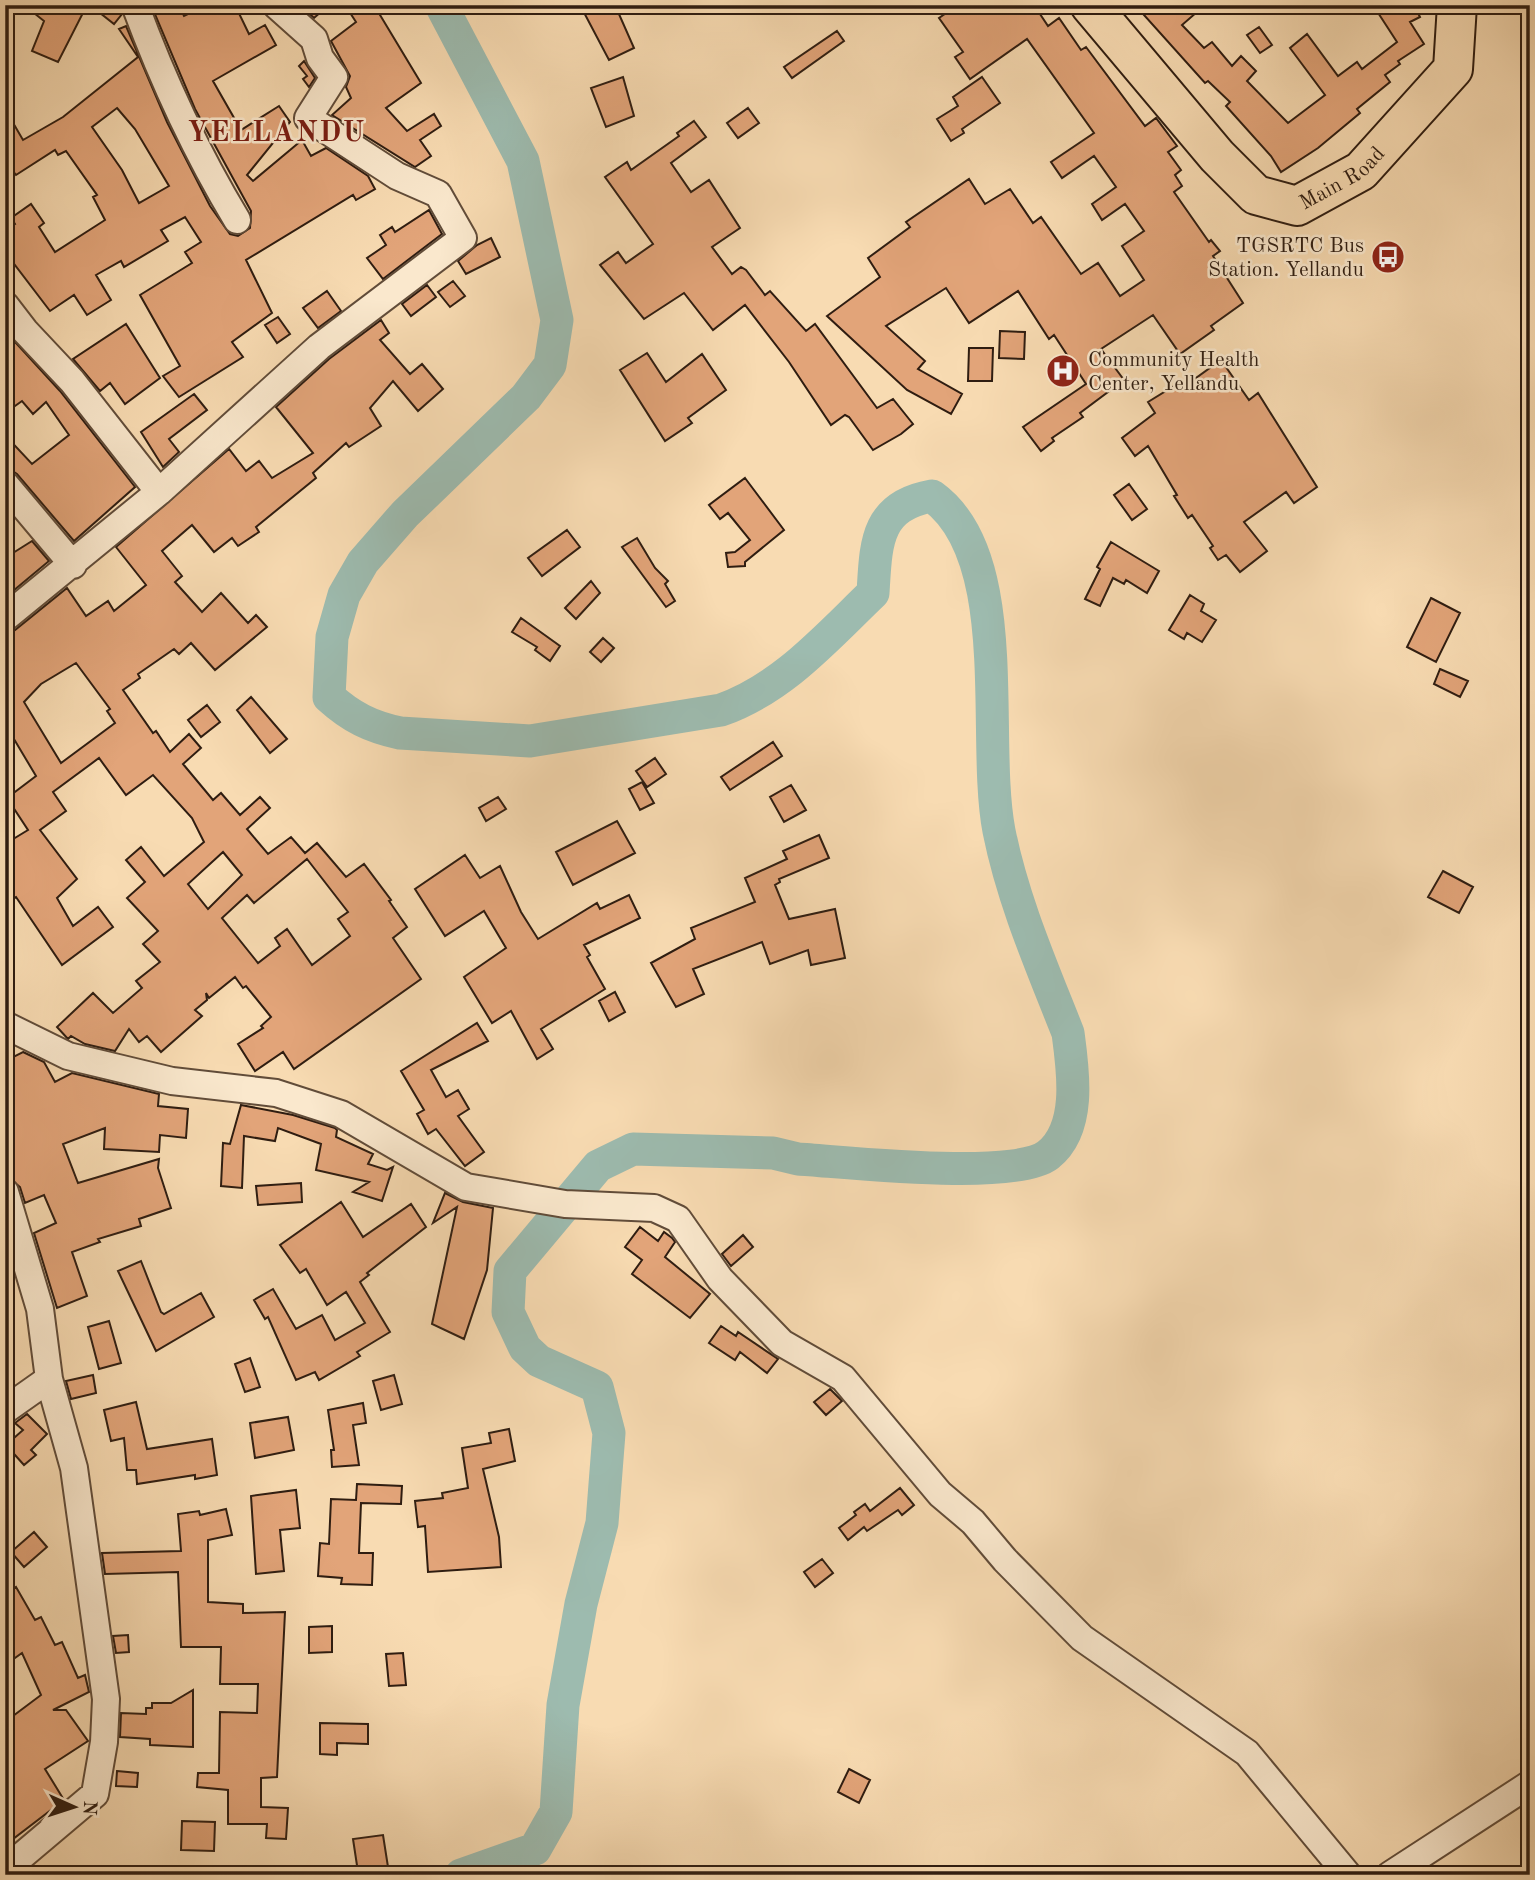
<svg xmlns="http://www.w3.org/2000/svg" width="1535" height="1880" viewBox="0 0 1535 1880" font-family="'Old Standard TT',serif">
  <rect width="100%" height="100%" fill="#f8dbb2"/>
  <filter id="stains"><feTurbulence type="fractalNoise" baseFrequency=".00286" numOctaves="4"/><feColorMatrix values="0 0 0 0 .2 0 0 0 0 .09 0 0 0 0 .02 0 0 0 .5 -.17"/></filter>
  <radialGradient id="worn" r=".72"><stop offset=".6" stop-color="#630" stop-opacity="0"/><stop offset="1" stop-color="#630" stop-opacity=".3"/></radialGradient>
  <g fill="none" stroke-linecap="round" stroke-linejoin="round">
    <path stroke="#9dbbaf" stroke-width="33" d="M441,5L523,161L557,320L550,365L526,397L405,514L363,562L344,595L332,637L329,697C351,717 371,727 400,733L530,741L721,710C783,688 826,638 873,593C876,544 875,506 932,496C1016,556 981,737 999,831C1013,901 1042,967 1068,1033C1073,1070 1082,1128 1048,1155C1015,1181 847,1162 798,1159L773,1153L633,1149L598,1166L510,1271L508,1312L525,1348L539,1361L597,1387L609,1433L602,1523L581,1604L563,1705L556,1812L535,1849L461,1875"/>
  </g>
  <path fill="#e2a479" stroke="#2f1d11" stroke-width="2" fill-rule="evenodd" d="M24,5H87L58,62L32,51L44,21Z
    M90,5H120L122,14L114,24Z
    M167,5H179L184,16L207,5H213L216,13L235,5L249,34L265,25L276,45L213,81L241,130L279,106L290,122L247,175L253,181L302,140L311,156L326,148L368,176L375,189L356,200L353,195L246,260L272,313L232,342L243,357L179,397L163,376L180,366L140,295L192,263L185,252L201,242L185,217L161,230L168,241L124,267L121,261L96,275L111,300L87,315L74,295L50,311L5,252V231L15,224L11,218L31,204L44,223L39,227L55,252L105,220L93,197L97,195L66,151L58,155L55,150L16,175L5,160V109L23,140L63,117L138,57L119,29L126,26L167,122L210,206L230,234L238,236L250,228L251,211L195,109L154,12ZM117,108L135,129L169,186L139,203L122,170L92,127Z
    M300,5H329L314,18Z
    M345,5H374L421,83L386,108L407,131L434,114L441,126L420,140L431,156L415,167L332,115L351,98L346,87L350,76L331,41L356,22Z
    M580,5H615L634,48L609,60Z
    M958,5H1034L1048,26L1059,18L1081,50L1086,47L1145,126L1156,118L1177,146L1168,152L1181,170L1175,175L1182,186L1174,192L1209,242L1211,240L1220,251L1213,256L1243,303L1211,326L1214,330L1180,354L1153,315L1101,349L1124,380L1080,413L1083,417L1052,438L1054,441L1041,451L1023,427L1086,384L1054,335L1049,339L1018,291L969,323L946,288L886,326L925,361L918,369L962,394L951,414L907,390L827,316L880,277L868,258L910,227L906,222L969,179L985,204L1010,189L1033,223L1041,217L1081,274L1098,263L1120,296L1144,280L1122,246L1144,231L1125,204L1102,220L1092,204L1116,187L1094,156L1062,178L1051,162L1094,133L1027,39L970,79L955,57L963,52L939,18Z
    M1135,5H1205L1182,25L1204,48L1212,42L1232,66L1241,56L1256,71L1247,81L1288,123L1325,95L1290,48L1307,34L1338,76L1357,62L1362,69L1397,42L1373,5H1414L1420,17L1410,22L1424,44L1398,61L1400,64L1385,75L1390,82L1357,109L1360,113L1318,148L1281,172L1271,156L1226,106L1230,102L1208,81L1205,83Z
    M1259,27L1272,45L1260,53L1247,35Z
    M837,31L844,41L792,78L784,67Z
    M304,61L315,78L309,87L303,79L307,76L299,66Z
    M623,77L634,116L606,127L591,88Z
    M982,77L1000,103L962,129L964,133L951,141L937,119L958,106L953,97Z
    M748,108L759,123L738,138L727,123Z
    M694,121L706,137L671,163L691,192L709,180L740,228L712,247L732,274L741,267L746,270L765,295L770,291L806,331L815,324L877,408L893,399L913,424L901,434L873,450L849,417L845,415L831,425L789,362L745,305L713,330L684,293L644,319L600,265L618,252L626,263L653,244L605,177L627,162L631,170L679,136L677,133Z
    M429,210L442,234L383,279L367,258L386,245L380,235L392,227L395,232Z
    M491,238L500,257L466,274L458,261L477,245Z
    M453,281L465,296L450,307L438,292Z
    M427,285L436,297L411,316L402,304Z
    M327,291L341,311L318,328L303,308Z
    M278,317L290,334L277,343L265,325Z
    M381,320L389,333L380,340L410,374L422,364L443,389L418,411L393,381L370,408L381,426L349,447L346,443L313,473L316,478L256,527L259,532L238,546L232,538L214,552L192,525L162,551L182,576L175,582L202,612L221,593L248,623L256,615L267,627L215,670L191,643L179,654L174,649L138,674L140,678L123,690L153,733L156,731L170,752L189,734L201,748L183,764L213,800L221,793L240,815L260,797L270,808L247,829L268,854L291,837L305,853L317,843L346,877L364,864L391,900L389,901L407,927L393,938L421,979L294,1069L283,1052L255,1071L238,1044L263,1028L261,1026L271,1017L246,986L243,988L235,977L209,998L206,993L207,1000L195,1010L202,1016L161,1052L147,1036L139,1042L129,1029L115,1051L85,1044L71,1036L68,1039L57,1027L93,993L113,1013L142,988L136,981L160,962L143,944L158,931L127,898L145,882L126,860L141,847L164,876L204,842L192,818L153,775L126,795L99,758L53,792L66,811L40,830L77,879L57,898L73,926L98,907L113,927L62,965L16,897L5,903V844L28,830L7,798L36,776L5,724V633L15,630L67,588L86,616L108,601L114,611L146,585L116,547L229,449L246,471L259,461L272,478L313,453L276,407L329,359ZM76,663L110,709L107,711L115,723L61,763L24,702L41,684ZM223,852L242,875L208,909L188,884ZM307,859L348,912L338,919L350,936L312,965L287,929L275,938L280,946L258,963L222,918L247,895L254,903Z
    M126,324L160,378L125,404L110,383L100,391L73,359Z
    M5,331L60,391L135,487L74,541L17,474L5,466V435L32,464L69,435L46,402L33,414L22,401L5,413Z
    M1000,331L1025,332L1024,359L999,358Z
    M969,348H993L992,381H968Z
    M647,353L666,382L702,354L726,390L688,418L692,423L665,441L620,370Z
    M1221,360L1249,400L1258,393L1317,487L1294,503L1286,492L1244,522L1267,551L1240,572L1226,555L1218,560L1210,548L1213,546L1192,515L1188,518L1174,496L1177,495L1148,446L1135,456L1122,438L1155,413L1148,402L1179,383L1182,388Z
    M194,394L207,410L169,439L179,452L163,467L141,432Z
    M745,478L784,530L745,562V566L728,567L726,553L735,552L750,540L728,513L720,519L709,505Z
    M1129,484L1147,509L1132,520L1114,495Z
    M567,530L580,547L542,576L528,558Z
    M637,538L655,568L668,581L665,584L675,601L666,607L622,547Z
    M32,541L49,561L13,591L5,580V558Z
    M1111,542L1159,571L1147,593L1126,580L1124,584L1113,578L1100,606L1085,599L1100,569L1097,567Z
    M591,581L600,593L576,619L565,608Z
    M1190,595L1204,604L1201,611L1216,620L1202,642L1187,633L1184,639L1169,630Z
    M1431,598L1460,613L1436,662L1407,647Z
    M521,618L560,646L550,661L535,650L537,647L512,632Z
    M603,638L614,648L601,662L590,652Z
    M1440,669L1468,681L1460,697L1434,684Z
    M251,697L287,739L270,753L237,710Z
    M207,705L220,722L201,737L188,720Z
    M773,742L782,756L730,790L721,777Z
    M655,758L666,774L647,787L636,771Z
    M642,782L654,803L640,810L629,789Z
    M791,785L806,810L784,822L770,797Z
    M498,797L506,809L486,821L479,808Z
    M617,821L635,853L573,885L556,852Z
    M819,835L829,858L779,879L780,882L775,885L789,919L835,909L845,958L811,965L808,950L770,964L762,942L693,969L704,994L676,1007L651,963L695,939L691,928L755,902L745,878L787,859L783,851Z
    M465,855L480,878L500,866L521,912L538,939L597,903L600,909L629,895L640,918L584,945L590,955L587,957L605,989L541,1029L553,1049L537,1059L511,1011L492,1023L464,977L506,948L484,911L445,936L415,889Z
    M1443,871L1473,887L1459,913L1428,897Z
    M615,992L625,1012L609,1021L599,1001Z
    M477,1023L488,1041L431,1070L446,1097L458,1090L469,1109L458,1116L484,1152L465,1166L436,1129L428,1134L417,1114L424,1110L401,1071Z
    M23,1052L44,1062L55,1082L72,1073L159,1094L158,1106L188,1109L186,1138L160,1135L159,1152L104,1149L105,1128L63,1144L78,1183L159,1159L158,1168L171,1208L139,1219L141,1226L98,1239L100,1242L72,1252L87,1296L57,1308L34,1233L56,1223L44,1195L25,1203L20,1187L8,1177L5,1169V1061Z
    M241,1105L293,1115L335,1128L337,1130L336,1137L373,1154L368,1164L387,1170L393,1167L382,1201L353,1192L369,1182L316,1170L321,1144L278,1128L275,1141L244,1136L242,1188L221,1186L223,1143L230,1144Z
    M301,1183L302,1202L258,1205L256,1186Z
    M445,1193L463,1202L493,1208L487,1270L464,1339L432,1324L457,1207L433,1223Z
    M341,1202L363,1237L411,1204L426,1227L367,1273L369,1275L360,1282L390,1332L357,1352L360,1356L319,1380L315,1372L296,1380L268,1317L265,1319L254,1300L273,1289L296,1329L322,1315L335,1340L365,1323L346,1292L327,1305L306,1269L300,1273L280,1245Z
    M640,1227L658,1241L664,1232L672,1238L675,1242L665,1257L710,1294L690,1318L632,1274L642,1260L625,1247Z
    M743,1235L753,1247L731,1266L722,1254Z
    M141,1261L161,1312L164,1314L201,1293L214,1317L156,1351L118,1271Z
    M109,1321L121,1363L99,1369L88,1327Z
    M721,1326L736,1336L738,1332L778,1359L767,1373L740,1352L735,1360L709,1343Z
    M250,1358L260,1387L245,1392L235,1364Z
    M93,1375L96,1393L71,1399L66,1381Z
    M394,1375L402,1404L381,1410L373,1381Z
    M830,1389L842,1401L826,1415L814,1402Z
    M136,1402L147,1449L212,1439L217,1475L195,1479V1475L137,1484L136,1470H127L124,1438L111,1441L104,1410Z
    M363,1403L366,1423L353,1425L359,1465L332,1467L331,1450H334L328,1410Z
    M27,1414L47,1434L31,1450L36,1455L24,1465L6,1445L23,1430L15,1423Z
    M288,1417L294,1450L255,1458L250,1423Z
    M509,1429L515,1461L483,1469L499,1537L501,1567L428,1572L425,1526L418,1527L415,1501L443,1498L442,1493L468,1488L462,1448L491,1443L489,1433Z
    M357,1484L402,1486L401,1504L361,1503L359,1553H373L372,1585L341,1584L342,1578L318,1576L320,1543L329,1544L331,1499L356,1500Z
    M900,1488L914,1505L902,1515L898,1510L867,1531L864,1527L848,1540L839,1528L856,1515L854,1512L865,1504L870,1511Z
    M296,1490L300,1528L280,1530L284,1571L256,1574L251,1496Z
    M226,1509L232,1535L208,1540V1602L243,1604V1613L285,1612L277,1777L261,1778V1807L288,1808L286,1839L266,1838L267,1824H228V1790L197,1787L198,1773H219L220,1712L257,1713L258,1684H220L221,1647H181L178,1572L105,1574L102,1553L181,1551L178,1514L199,1511L200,1515Z
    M34,1532L47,1547L24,1567L11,1552Z
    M822,1559L833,1573L815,1587L804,1572Z
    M16,1587L35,1620L41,1617L55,1645L62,1642L78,1678L85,1675L89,1692L53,1710H66L88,1741L45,1769L64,1800L13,1839L5,1828V1722L41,1695L22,1653L5,1665V1594Z
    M332,1626V1652L309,1653V1627Z
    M128,1635L129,1652L116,1653L113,1636Z
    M403,1653L406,1685L389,1686L386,1654Z
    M193,1690V1747L150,1745V1739L120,1737L121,1713L146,1714V1708H152V1703H171Z
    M320,1723L368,1724V1744L337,1743V1755L320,1754Z
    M849,1769L870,1780L859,1803L838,1792Z
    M117,1771L138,1773L137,1787L116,1786Z
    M182,1821L215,1822L214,1851L181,1850Z
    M383,1835L388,1867L358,1872L353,1839Z"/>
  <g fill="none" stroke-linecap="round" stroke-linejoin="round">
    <defs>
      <path id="minor" d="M135,5C163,81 196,152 237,220
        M5,305L25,331L72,381L159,492
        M5,484L73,565
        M5,618L159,492L319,347L463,238L438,194L397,176L308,118L334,77L320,58L314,39L276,5
        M5,1025L68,1056L172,1081L276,1093L341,1114L466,1187L565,1204L654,1208L678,1219L720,1279L782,1343L843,1378L940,1494L973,1522L1005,1560L1082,1638L1247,1753L1348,1875
        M5,1192L40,1309L49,1379L74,1468L106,1699L104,1742L95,1794L5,1870
        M5,1410L49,1379
        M1390,1875L1530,1784"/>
      <g id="highway">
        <path id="s1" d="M1090,5L1217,156L1256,195L1297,206L1361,171L1453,69L1457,5"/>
      </g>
    </defs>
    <use href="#minor" stroke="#614c39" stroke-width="30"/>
    <use href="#highway" stroke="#2f1d11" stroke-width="42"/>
    <use href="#minor" stroke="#fae8cd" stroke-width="26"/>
    <use href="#highway" stroke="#f8dbb2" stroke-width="38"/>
  </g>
  <defs>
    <symbol id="bus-disc" viewBox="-11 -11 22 22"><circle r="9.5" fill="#8f2418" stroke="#fae8cd"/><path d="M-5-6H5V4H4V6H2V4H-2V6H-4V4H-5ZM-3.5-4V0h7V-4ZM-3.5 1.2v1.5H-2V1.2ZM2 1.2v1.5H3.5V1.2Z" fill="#fff"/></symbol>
    <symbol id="hospital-disc" viewBox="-11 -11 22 22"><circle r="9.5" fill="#8f2418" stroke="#fae8cd"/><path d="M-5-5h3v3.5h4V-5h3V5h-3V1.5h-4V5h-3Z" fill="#fff"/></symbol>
  </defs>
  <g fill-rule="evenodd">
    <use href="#bus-disc" x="1369" y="238" width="38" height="38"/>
    <use href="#hospital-disc" x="1044" y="352" width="38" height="38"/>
  </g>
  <g text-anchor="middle" stroke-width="5" stroke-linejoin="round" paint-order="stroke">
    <g font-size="21" fill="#2f1d11" stroke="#fae8cd">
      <text dy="7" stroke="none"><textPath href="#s1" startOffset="348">Main Road</textPath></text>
    </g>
    <g font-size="21" fill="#2f1d11" stroke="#fae8cd" text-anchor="end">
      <text x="1364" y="252">TGSRTC Bus<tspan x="1364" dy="24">Station. Yellandu</tspan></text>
      <text x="1088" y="366" text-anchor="start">Community Health<tspan x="1088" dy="24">Center, Yellandu</tspan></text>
    </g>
    <g font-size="28" font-weight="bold" letter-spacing="2" fill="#7a1f14" stroke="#fae8cd">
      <text x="277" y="141">YELLANDU</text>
    </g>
  </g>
  <rect width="1535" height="1880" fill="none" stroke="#f8dbb2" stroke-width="28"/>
  <rect x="7" y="7" width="1521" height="1866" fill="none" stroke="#2f1d11" stroke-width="3.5"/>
  <rect x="14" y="14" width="1507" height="1852" fill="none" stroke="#2f1d11" stroke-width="2"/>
  <g transform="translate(74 1807) rotate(93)" stroke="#fae8cd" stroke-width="5" paint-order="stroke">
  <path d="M0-5L12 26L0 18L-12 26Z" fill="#2f1d11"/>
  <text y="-10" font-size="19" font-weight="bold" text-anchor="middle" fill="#2f1d11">N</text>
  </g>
  <rect width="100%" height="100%" filter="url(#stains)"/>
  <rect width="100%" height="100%" fill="url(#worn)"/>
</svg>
